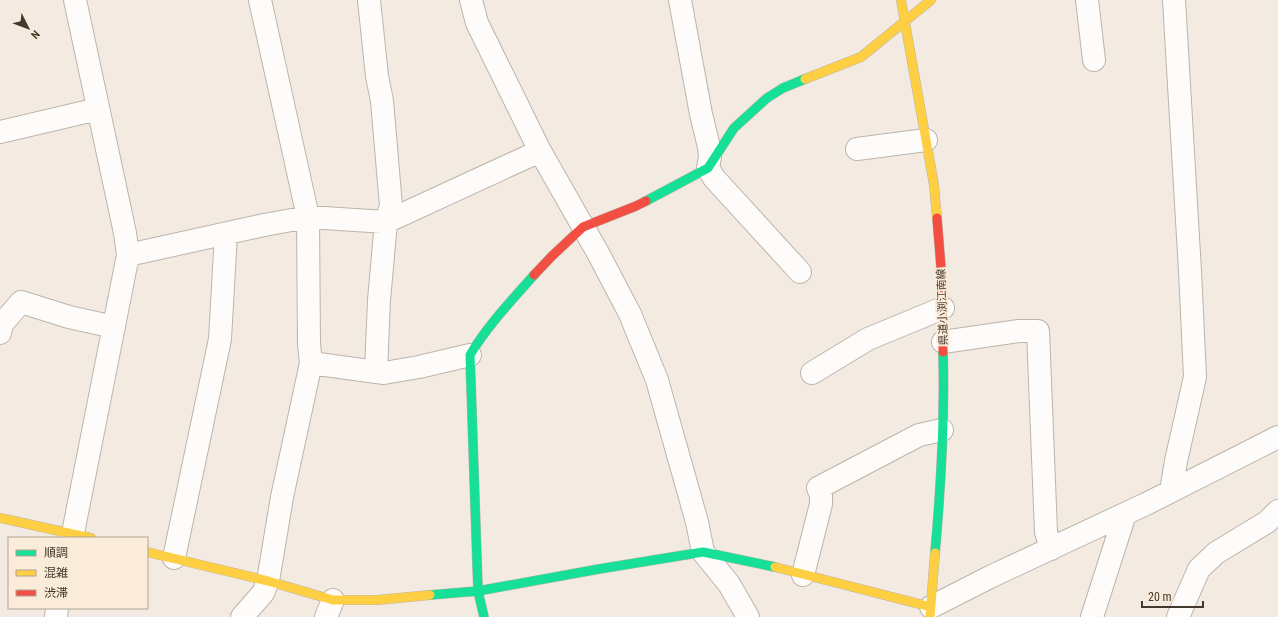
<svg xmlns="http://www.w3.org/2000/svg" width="1278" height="617" viewBox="0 0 1278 617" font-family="'Roboto Condensed','Noto Sans JP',sans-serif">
  <rect width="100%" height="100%" fill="#f3eae1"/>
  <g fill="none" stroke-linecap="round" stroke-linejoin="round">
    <defs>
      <path id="street" d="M369,0L377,76L382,101L391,206L386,222L379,300L376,372
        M471,0L477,23L540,151L598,253L630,314L657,380L697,522L703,552L729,584L748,617
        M680,0L701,114L709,147L710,157L708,168L714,178L800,272
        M1087,0L1094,60
        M0,132L98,109
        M857,149L926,140
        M128,255L264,225L308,217L386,222L540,151
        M0,333L2,324L21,302L69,317L114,327
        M943,342L1019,331H1038L1046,532L1051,549
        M311,363L384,373L419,367L470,355
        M812,373L868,339L943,308
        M1171,491L1176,461L1195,377L1190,271L1174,0
        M72,538L128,255L125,233L75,0
        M174,558L220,339L226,234
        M803,575L821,504V495L818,488L919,435L942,430
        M931,607L992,576L1146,504L1278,437
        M56,617L57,608
        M242,617L263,593L268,581L282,497L311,363L309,344L308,217L260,0
        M326,617L333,600
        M1092,617L1125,514
        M1178,617L1199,569L1216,553L1267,522L1278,511"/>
      <path id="fast" d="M646,201L708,168L734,128L767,98L783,88L805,79
        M935,553C941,486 945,419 943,352
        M430,595L478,591L599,569L703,552L775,567
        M484,617L478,591L470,355C487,326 512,300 534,275"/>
      <path id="slow" d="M901,0L934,185L937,218
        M805,79L861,57L931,0
        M0,518L91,538
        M147,552L268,581L333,600H377L430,595
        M775,567L931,607
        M930,617L935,553"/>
      <path id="jam" d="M937,218L942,280L943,352
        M534,275L552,256L583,227L636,206L646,201"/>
    </defs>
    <use href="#street" stroke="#bdb4aa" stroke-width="24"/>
    <use href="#fast" stroke="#bdb4aa" stroke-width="10"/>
    <use href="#slow" stroke="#bdb4aa" stroke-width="10"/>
    <use href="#jam" stroke="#bdb4aa" stroke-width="10"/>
    <use href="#street" stroke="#fdfcfa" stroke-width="22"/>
    <use href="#fast" stroke="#16e098" stroke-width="9"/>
    <use href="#slow" stroke="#ffcf43" stroke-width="9"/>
    <use href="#jam" stroke="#f24e42" stroke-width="9"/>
  </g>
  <g text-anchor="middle" stroke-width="4" stroke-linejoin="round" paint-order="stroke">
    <g font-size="11" fill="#43392c" stroke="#fbebd9">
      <text transform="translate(942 307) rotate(-92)" y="4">県道小渕江南線</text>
    </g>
  </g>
  <rect x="8" y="537" width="140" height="72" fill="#fbebd9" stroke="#b1a494"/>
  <rect x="16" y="550" width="20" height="6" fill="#16e098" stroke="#b1a494"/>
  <text x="44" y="557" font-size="12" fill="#43392c">順調</text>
  <rect x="16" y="570" width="20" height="6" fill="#ffcf43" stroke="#b1a494"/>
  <text x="44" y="577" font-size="12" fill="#43392c">混雑</text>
  <rect x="16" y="590" width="20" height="6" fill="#f24e42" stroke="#b1a494"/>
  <text x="44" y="597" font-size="12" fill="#43392c">渋滞</text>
  <g transform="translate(28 28) rotate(132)" stroke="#fbebd9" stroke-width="3" paint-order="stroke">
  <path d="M0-3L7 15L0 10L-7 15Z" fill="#43392c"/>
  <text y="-6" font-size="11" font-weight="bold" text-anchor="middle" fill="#43392c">N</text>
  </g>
  <path d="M1142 601v6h61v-6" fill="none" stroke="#43392c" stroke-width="2"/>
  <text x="1148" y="601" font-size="12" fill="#43392c" stroke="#fbebd9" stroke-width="3" paint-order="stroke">20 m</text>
</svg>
